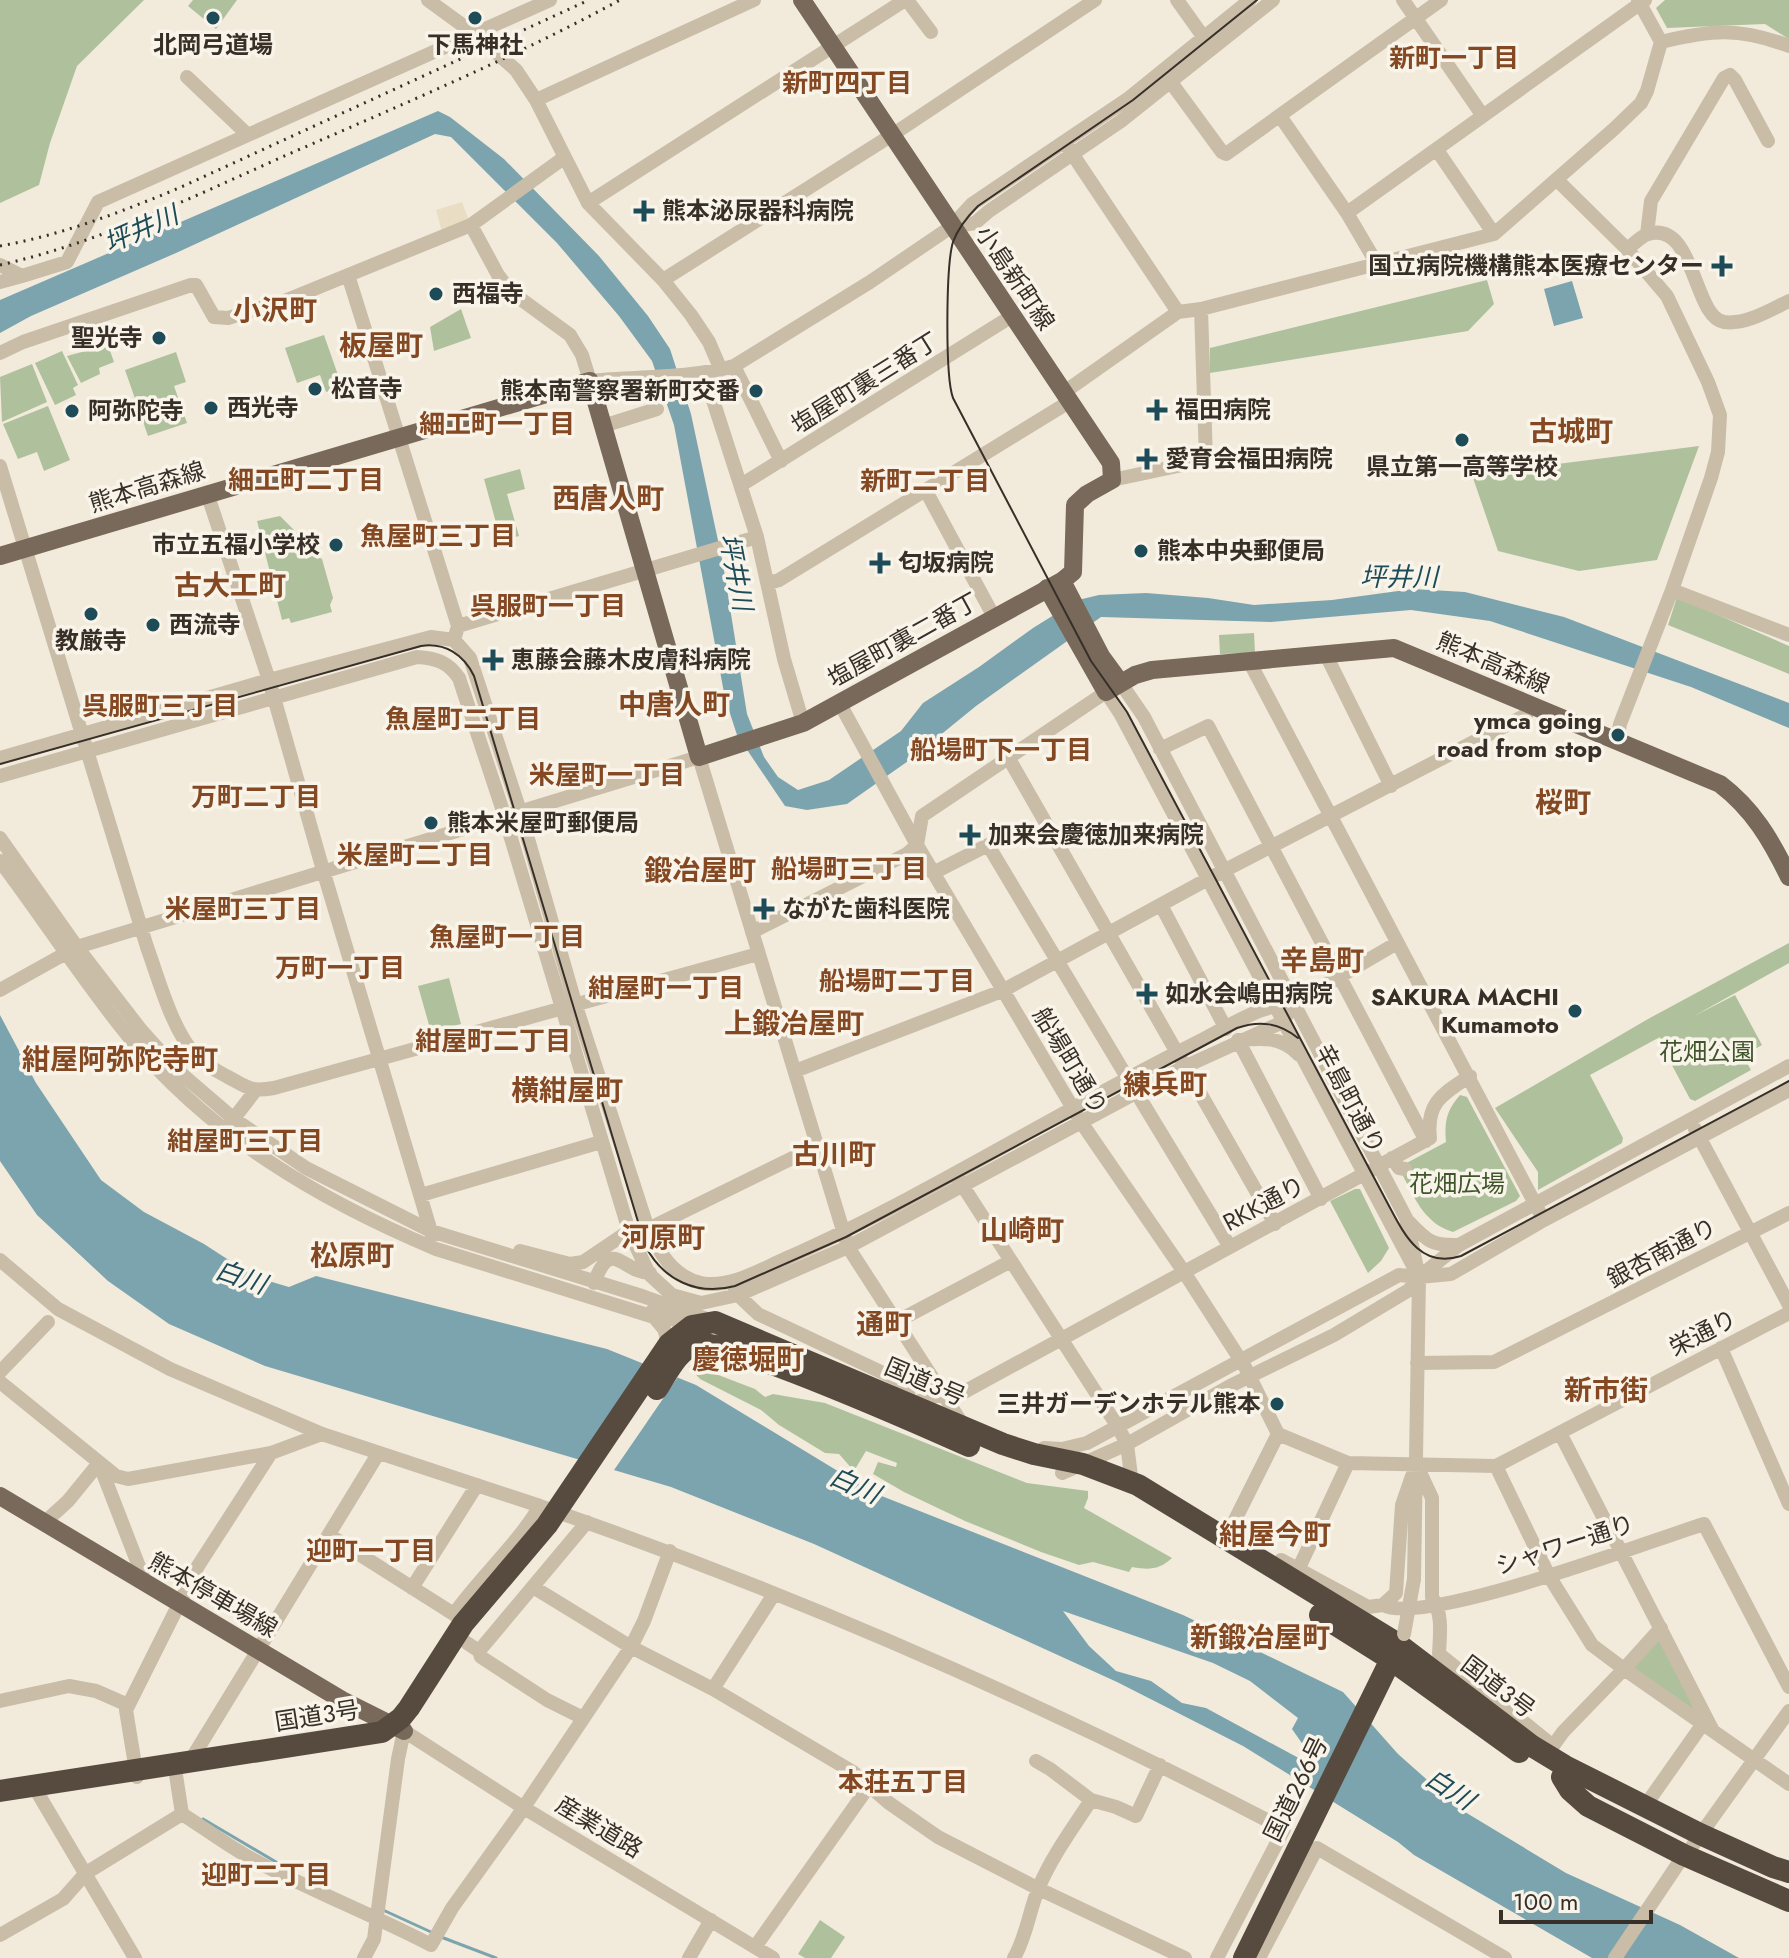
<svg xmlns="http://www.w3.org/2000/svg" width="1789" height="1958" viewBox="0 0 1789 1958" font-family="Jost,'Noto Sans JP',sans-serif">
  <rect width="100%" height="100%" fill="#f2ebdc"/>
  <path fill="#afc19c" d="M0,0H144L77,66L50,143L39,185L0,203Z
    M193,0H237L216,29L188,6Z
    M1665,0H1789V39L1765,24L1667,28L1656,8Z
    M1487,280L1494,304L1468,331L1210,373V348Z
    M461,309L471,338L434,351L430,327Z
    M324,335L338,375L332,377L336,389L326,392L320,375L297,383L285,348Z
    M108,345L114,362L99,368L100,374L81,383L67,356Z
    M62,351L78,385L73,388L76,395L55,405L35,363Z
    M176,352L186,382L174,386L187,423L148,436L125,370Z
    M32,364L47,402L2,422L0,377Z
    M48,406L70,460L44,471L37,452L18,459L3,424Z
    M1699,446L1657,560L1579,571L1498,551L1472,475Z
    M520,469L525,489L507,494L519,536L501,541L484,479Z
    M280,516L296,532L303,530L310,553L322,559L333,598L330,605L332,612L291,623L289,618L282,620L257,521Z
    M1677,597L1789,646V674L1668,625Z
    M1254,633L1255,653L1220,654L1219,635Z
    M1789,943V963L1694,1016L1735,995L1762,1045L1743,1056L1751,1070L1695,1101L1690,1099L1659,1041L1660,1037L1590,1075L1623,1138L1622,1143L1538,1190V1172L1495,1108L1648,1019Z
    M449,978L461,1024L431,1032L418,986Z
    M1460,1095L1467,1097L1520,1196L1516,1201L1453,1232C1423,1223 1414,1196 1400,1170L1401,1166L1446,1142C1444,1121 1447,1110 1460,1095Z
    M1355,1189H1360L1389,1248L1381,1261L1368,1273L1330,1201Z
    M692,1365L755,1389L765,1397L773,1394L825,1403L1027,1483L1088,1491V1498L1084,1508L1172,1558C1159,1570 1149,1570 1132,1567L1129,1572L1093,1562L1079,1565L1041,1552L965,1521L904,1492L873,1474L878,1462L896,1467L897,1463L866,1451L854,1471L839,1454L825,1453L779,1425L761,1410L700,1379L689,1367Z
    M1660,1634L1706,1725L1630,1668Z
    M820,1920L845,1937L831,1958H805L798,1954Z"/>
  <path fill="#e9dec3" d="M462,202L469,221L442,232L436,210Z"/>
  <path fill="#7ca4ae" fill-rule="evenodd" d="M438,111L450,117L504,159L599,256L648,316L670,349L691,414L723,564L747,714L764,757L778,777L798,790L829,780L901,731L923,703L979,667L1033,628L1078,600L1099,595L1146,593L1208,598L1254,605L1332,600L1413,589L1465,592L1564,617L1789,703V728L1691,687L1490,621L1411,610L1271,622L1101,617L976,706L911,759L847,804L807,810L785,806L737,735L725,698L674,425L652,361L619,316L557,243L451,137L435,134L176,253L31,316L0,333V300Z
    M1572,281L1583,318L1554,326L1544,289Z
    M0,1015L36,1083L101,1180L144,1212L204,1244L255,1277L289,1287L316,1276L607,1349L696,1385L874,1493L1183,1615L1343,1692L1398,1754L1460,1809L1566,1873L1680,1925L1739,1958H1592L1414,1855L1398,1842L1243,1746L1117,1682L814,1544L671,1487L265,1366L169,1324L108,1281L37,1215L0,1161ZM1063,1611L1213,1663L1250,1681L1298,1718L1292,1729L1306,1749V1762L1206,1708L1182,1703L1151,1681L1116,1671L1089,1646Z"/>
  <path fill="#f2ebdc" d="M647,1361L680,1374L612,1473L579,1463Z"/>
  <g fill="none" stroke-linecap="round" stroke-linejoin="round">
    <path stroke="#7ca4ae" stroke-width="3" d="M203,1819L293,1872
      M383,1910L431,1932
      M441,1937L496,1958"/>
    <path stroke="#cabda8" stroke-width="14" d="M428,0L476,35L516,70L536,100
      M907,0L931,32
      M1177,0L1207,42
      M1403,0L1483,116
      M1661,42C1712,30 1738,27 1789,46
      M187,77L248,135
      M1167,77L1222,152L1226,154L1441,0
      M1280,116L1347,213L1377,264
      M1067,146L1178,312
      M1437,150L1494,234
      M1557,180L1627,249L1667,296L1708,382L1720,415L1718,452L1711,478L1672,590L1620,724L1617,742
      M588,203L905,0
      M1347,213L1645,0
      M471,225L498,275L511,292L570,335L582,355L590,381C638,376 688,379 734,366L870,282L951,227L972,204L1129,98L1250,0
      M951,227L975,223L989,211L1121,121L1273,0
      M1647,234L1651,201L1724,78L1730,75L1735,80L1768,141
      M1627,249C1633,245 1641,236 1648,234C1695,220 1693,317 1724,322C1746,325 1770,310 1789,301
      M0,265L22,276L67,262L98,202L550,0
      M348,275L458,626L454,640
      M663,280L892,135L1095,0
      M0,282L22,276
      M0,353L23,342L191,285H196L214,317L228,318L287,300L471,225L565,157
      M734,366L781,461
      M721,370L709,342L691,315L663,280L588,203L536,100L754,0
      M709,373L712,397L757,537L784,659L803,723
      M1063,393L1178,312L1201,309L1494,234L1614,129L1641,103L1647,91L1661,42L1638,0
      M603,426L657,409
      M0,466L147,947C159,980 172,1030 196,1056C205,1065 217,1071 228,1077C249,1088 250,1092 274,1088L758,954
      M1112,480L1206,460L1201,309
      M741,485L1012,316
      M926,491L994,617
      M207,493L269,680L323,870L432,1235
      M769,583L779,580L1069,402
      M1672,590L1789,635
      M458,626L757,537
      M1325,653L1391,786
      M1249,661L1540,1213
      M1120,682L1144,717L1406,1218L1419,1277L1414,1579
      M839,702L917,845L1081,1122L1184,1272L1245,1367L1278,1434L1348,1463L1496,1466L1789,1313
      M1160,749L1208,726L1426,1141
      M1008,757L1275,1224
      M0,758L269,680L431,637L454,640L470,658L520,811L576,1006L648,1229C659,1252 673,1277 701,1283C729,1289 762,1269 787,1258C927,1196 1057,1112 1194,1044C1225,1029 1259,1004 1293,1004L1397,943
      M0,776L417,657C436,658 448,662 459,678L501,805L629,1231L649,1274L672,1295L701,1303L738,1295L848,1247L1184,1067L1283,1022L1293,1004
      M0,838L77,947L141,1030L177,1070L234,1119L306,1168L431,1231L642,1296L710,1320
      M0,861C44,919 83,981 129,1037C211,1136 319,1200 436,1249L654,1317L664,1329L669,1344
      M933,873L988,845L1128,1079
      M1161,905L1226,1029
      M752,932L907,854L917,845L922,816L1106,692L1120,713L1419,1277
      M0,990L77,947L699,757L848,1247L963,1425
      M1299,1055C1281,1036 1262,1038 1238,1040L1321,1199
      M795,1071L1002,991L1208,879L1526,715L1531,705
      M1136,1092L1230,1247
      M228,1126L255,1091
      M1695,1129L1789,1305
      M1392,1158L1399,1168L1405,1169
      M959,1180L1118,1427L1127,1444L1131,1476L1137,1484
      M421,1195L601,1142
      M1409,1222C1427,1241 1432,1246 1459,1245
      M520,1251L570,1264L583,1262L629,1231L648,1229L817,1146
      M0,1260L58,1309L170,1369L322,1434L540,1506C517,1545 480,1577 454,1614
      M594,1283C612,1235 622,1273 650,1273
      M735,1289L738,1295L758,1314L898,1380L907,1390L911,1404L942,1394L964,1392L1430,1138C1426,1102 1443,1094 1470,1076
      M651,1312L696,1327
      M896,1322L1011,1261
      M1721,1348L1789,1504
      M1417,1363L1494,1362L1789,1213
      M0,1372L48,1322
      M0,1382L116,1476L128,1479L271,1453L322,1434
      M1560,1433L1713,1731
      M1044,1448L1062,1449L1087,1443L1399,1275L1419,1277L1451,1274L1544,1220L1789,1090
      M99,1463L145,1582
      M1496,1466L1549,1576L1592,1645L1624,1669L1661,1628
      M1418,1468L1432,1498V1597C1443,1615 1440,1633 1439,1654L1553,1746L1563,1732L1624,1669L1789,1784
      M1062,1473L1127,1444L1230,1386L1334,1335L1409,1290L1419,1277L1459,1245L1789,1066
      M540,1506C795,1594 1045,1704 1284,1829L1217,1958
      M44,1523L68,1501L99,1463
      M329,1535L460,1618
      M1220,1537L1226,1528L1234,1522L1278,1434
      M1281,1560L1368,1607L1383,1605L1396,1593L1402,1505L1412,1476
      M1298,1570L1348,1463
      M533,1587L631,1647L713,1689L853,1772L889,1803L938,1837L1039,1889L1185,1958
      M412,1588L477,1485
      M1383,1605C1425,1627 1649,1541 1704,1524L1789,1687
      M467,1643L479,1651L587,1522
      M479,1651L481,1657L547,1700L583,1718
      M713,1689L774,1594
      M0,1701L69,1686L96,1691L128,1705
      M1036,1761L1050,1769L1091,1800
      M189,1763L378,1454
      M176,1775L182,1814C206,1829 229,1847 254,1860C312,1891 373,1915 431,1945L452,1908L516,1819L631,1647L644,1621L670,1551
      M137,1777L126,1710L198,1566L271,1453
      M33,1785L135,1958
      M1645,1806L1702,1725
      M1693,1845L1789,1711
      M0,1935L63,1899L86,1873L182,1814
      M755,1947L869,1786
      M364,1958L374,1939L398,1759L404,1731L524,1808L773,1958
      M689,1958L711,1920
      M1014,1958C1027,1935 1029,1911 1039,1887C1052,1856 1073,1828 1091,1800L1116,1807L1136,1816L1160,1765
      M1259,1958L1317,1848L1505,1958
      M1615,1958L1684,1855"/>
    <path stroke="#78695a" stroke-width="18" d="M0,556L590,381L699,757L803,723L1062,581L1073,572L1075,505L1087,494L1112,480L1111,463L802,0
      M1062,581L1101,656L1120,682
      M1047,588L1106,692L1135,675L1152,670L1394,648L1720,784C1753,809 1771,840 1789,877
      M0,1496L342,1700L404,1731"/>
    <path stroke="#574b40" stroke-width="22" d="M657,1389C667,1374 678,1349 697,1344C724,1337 931,1429 969,1446
      M1320,1615L1390,1659L1519,1752
      M1562,1777L1570,1790L1588,1806L1684,1855L1789,1901
      M0,1791L382,1732L401,1718L409,1708L463,1624L547,1525L669,1344L692,1326L715,1322L1003,1444L1034,1454L1083,1464L1138,1485L1398,1644L1532,1746L1565,1766L1700,1834L1773,1867L1789,1872
      M1244,1958L1396,1649"/>
    <path stroke="#372f28" stroke-width="2" d="M1257,0L1133,100L978,206C968,216 958,228 953,242C946,265 945,376 953,398L1091,661L1127,712L1388,1204C1404,1234 1420,1269 1461,1256L1789,1081
      M0,764L421,646C445,642 464,655 474,676L645,1245C663,1281 698,1296 735,1286L846,1237L1237,1028C1260,1020 1279,1023 1298,1038"/>
    <path stroke="#372f28" stroke-width="3" stroke-dasharray="2 6" stroke-linecap="butt" d="M0,246C62,235 121,212 179,188L589,0
      M0,265C102,242 194,196 289,154C401,105 513,58 620,0"/>
    <path stroke="#cabda8" stroke-width="14" d="M1404,1634L1414,1579"/>
  </g>
  <g fill="#1e4b58" stroke="#f9f4e9" stroke-width="3">
    <circle cx="213" cy="18" r="8"/>
    <circle cx="475" cy="18" r="8"/>
    <path d="M640 199h8v8h8v8h-8v8h-8v-8h-8v-8h8z"/>
    <path d="M1718 254h8v8h8v8h-8v8h-8v-8h-8v-8h8z"/>
    <circle cx="436" cy="294" r="8"/>
    <circle cx="159" cy="338" r="8"/>
    <circle cx="315" cy="389" r="8"/>
    <circle cx="756" cy="391" r="8"/>
    <circle cx="211" cy="408" r="8"/>
    <path d="M1153 398h8v8h8v8h-8v8h-8v-8h-8v-8h8z"/>
    <circle cx="72" cy="411" r="8"/>
    <circle cx="1462" cy="440" r="8"/>
    <path d="M1143 447h8v8h8v8h-8v8h-8v-8h-8v-8h8z"/>
    <circle cx="336" cy="545" r="8"/>
    <circle cx="1141" cy="551" r="8"/>
    <path d="M876 551h8v8h8v8h-8v8h-8v-8h-8v-8h8z"/>
    <circle cx="91" cy="614" r="8"/>
    <circle cx="153" cy="625" r="8"/>
    <path d="M489 648h8v8h8v8h-8v8h-8v-8h-8v-8h8z"/>
    <circle cx="1618" cy="735" r="8"/>
    <circle cx="431" cy="823" r="8"/>
    <path d="M966 823h8v8h8v8h-8v8h-8v-8h-8v-8h8z"/>
    <path d="M760 897h8v8h8v8h-8v8h-8v-8h-8v-8h8z"/>
    <path d="M1143 982h8v8h8v8h-8v8h-8v-8h-8v-8h8z"/>
    <circle cx="1575" cy="1011" r="8"/>
    <circle cx="1277" cy="1404" r="8"/>
  </g>
  <g text-anchor="middle" stroke-width="7" stroke-linejoin="round" paint-order="stroke">
    <g font-size="24" font-weight="bold" fill="#372f28" stroke="#f9f4e9" text-anchor="start">
      <text x="213" y="53" text-anchor="middle">北岡弓道場</text>
      <text x="475" y="53" text-anchor="middle">下馬神社</text>
      <text x="662" y="219">熊本泌尿器科病院</text>
      <text x="1704" y="274" text-anchor="end">国立病院機構熊本医療センター</text>
      <text x="452" y="302">西福寺</text>
      <text x="143" y="346" text-anchor="end">聖光寺</text>
      <text x="331" y="397">松音寺</text>
      <text x="740" y="399" text-anchor="end">熊本南警察署新町交番</text>
      <text x="227" y="416">西光寺</text>
      <text x="1175" y="418">福田病院</text>
      <text x="88" y="419">阿弥陀寺</text>
      <text x="1165" y="467">愛育会福田病院</text>
      <text x="1462" y="475" text-anchor="middle">県立第一高等学校</text>
      <text x="320" y="553" text-anchor="end">市立五福小学校</text>
      <text x="1157" y="559">熊本中央郵便局</text>
      <text x="898" y="571">匂坂病院</text>
      <text x="169" y="633">西流寺</text>
      <text x="91" y="649" text-anchor="middle">教厳寺</text>
      <text x="511" y="668">恵藤会藤木皮膚科病院</text>
      <text x="1602" y="729" text-anchor="end">ymca going<tspan x="1602" dy="28">road from stop</tspan></text>
      <text x="447" y="831">熊本米屋町郵便局</text>
      <text x="988" y="843">加来会慶徳加来病院</text>
      <text x="782" y="917">ながた歯科医院</text>
      <text x="1165" y="1002">如水会嶋田病院</text>
      <text x="1559" y="1005" text-anchor="end">SAKURA MACHI<tspan x="1559" dy="28">Kumamoto</tspan></text>
      <text x="1261" y="1412" text-anchor="end">三井ガーデンホテル熊本</text>
    </g>
    <g font-size="24" fill="#372f28" stroke="#f9f4e9">
      <text transform="translate(1015 278) rotate(56)" y="8">小島新町線</text>
      <text transform="translate(865 383) rotate(-32)" y="8">塩屋町裏三番丁</text>
      <text transform="translate(147 487) rotate(-17)" y="8">熊本高森線</text>
      <text transform="translate(903 640) rotate(-29)" y="8">塩屋町裏二番丁</text>
      <text transform="translate(1493 663) rotate(23)" y="8">熊本高森線</text>
      <text transform="translate(1070 1061) rotate(59)" y="8">船場町通り</text>
      <text transform="translate(1350 1099) rotate(62)" y="8">辛島町通り</text>
      <text transform="translate(1264 1204) rotate(-28)" y="8">RKK通り</text>
      <text transform="translate(1662 1253) rotate(-28)" y="8">銀杏南通り</text>
      <text transform="translate(1703 1333) rotate(-27)" y="8">栄通り</text>
      <text transform="translate(925 1382) rotate(23)" y="8">国道3号</text>
      <text transform="translate(1565 1545) rotate(-18)" y="8">シャワー通り</text>
      <text transform="translate(213 1595) rotate(30)" y="8">熊本停車場線</text>
      <text transform="translate(1498 1687) rotate(37)" y="8">国道3号</text>
      <text transform="translate(317 1716) rotate(-9)" y="8">国道3号</text>
      <text transform="translate(1296 1789) rotate(-64)" y="8">国道266号</text>
      <text transform="translate(599 1827) rotate(31)" y="8">産業道路</text>
    </g>
    <g font-size="24" fill="#40552c" stroke="#f9f4e9">
      <text x="1707" y="1060">花畑公園</text>
      <text x="1457" y="1192">花畑広場</text>
    </g>
    <g font-size="26" font-weight="bold" fill="#844923" stroke="#f9f4e9">
      <text x="1454" y="67">新町一丁目</text>
      <text x="847" y="92">新町四丁目</text>
      <text x="497" y="433">細工町一丁目</text>
      <text x="306" y="489">細工町二丁目</text>
      <text x="925" y="490">新町二丁目</text>
      <text x="438" y="545">魚屋町三丁目</text>
      <text x="548" y="615">呉服町一丁目</text>
      <text x="160" y="715">呉服町三丁目</text>
      <text x="463" y="728">魚屋町二丁目</text>
      <text x="1001" y="759">船場町下一丁目</text>
      <text x="607" y="784">米屋町一丁目</text>
      <text x="256" y="806">万町二丁目</text>
      <text x="415" y="864">米屋町二丁目</text>
      <text x="849" y="878">船場町三丁目</text>
      <text x="243" y="918">米屋町三丁目</text>
      <text x="507" y="946">魚屋町一丁目</text>
      <text x="340" y="977">万町一丁目</text>
      <text x="897" y="990">船場町二丁目</text>
      <text x="666" y="997">紺屋町一丁目</text>
      <text x="493" y="1050">紺屋町二丁目</text>
      <text x="245" y="1150">紺屋町三丁目</text>
      <text x="371" y="1560">迎町一丁目</text>
      <text x="903" y="1791">本荘五丁目</text>
      <text x="266" y="1884">迎町二丁目</text>
    </g>
    <g font-size="26" font-style="italic" fill="#1e4b58" stroke="#f9f4e9">
      <text transform="translate(141 229) rotate(-24)" y="9">坪井川</text>
      <text transform="translate(736 572) rotate(79)" y="9">坪井川</text>
      <text x="1399" y="586">坪井川</text>
      <text transform="translate(241 1277) rotate(19)" y="9">白川</text>
      <text transform="translate(855 1485) rotate(24)" y="9">白川</text>
      <text transform="translate(1450 1789) rotate(33)" y="9">白川</text>
    </g>
    <g font-size="28" font-weight="bold" fill="#844923" stroke="#f9f4e9">
      <text x="275" y="320">小沢町</text>
      <text x="381" y="355">板屋町</text>
      <text x="1571" y="441">古城町</text>
      <text x="608" y="508">西唐人町</text>
      <text x="230" y="595">古大工町</text>
      <text x="674" y="714">中唐人町</text>
      <text x="1563" y="812">桜町</text>
      <text x="700" y="880">鍛冶屋町</text>
      <text x="1322" y="970">辛島町</text>
      <text x="794" y="1033">上鍛冶屋町</text>
      <text x="120" y="1069">紺屋阿弥陀寺町</text>
      <text x="1165" y="1094">練兵町</text>
      <text x="567" y="1100">横紺屋町</text>
      <text x="834" y="1164">古川町</text>
      <text x="1022" y="1240">山崎町</text>
      <text x="663" y="1247">河原町</text>
      <text x="352" y="1265">松原町</text>
      <text x="884" y="1334">通町</text>
      <text x="748" y="1369">慶徳堀町</text>
      <text x="1606" y="1400">新市街</text>
      <text x="1275" y="1544">紺屋今町</text>
      <text x="1260" y="1647">新鍛冶屋町</text>
    </g>
  </g>
  <path d="M1501 1910v12h150v-12" fill="none" stroke="#372f28" stroke-width="4"/>
  <text x="1513" y="1910" font-size="24" fill="#372f28" stroke="#f9f4e9" stroke-width="6" paint-order="stroke">100 m</text>
</svg>
